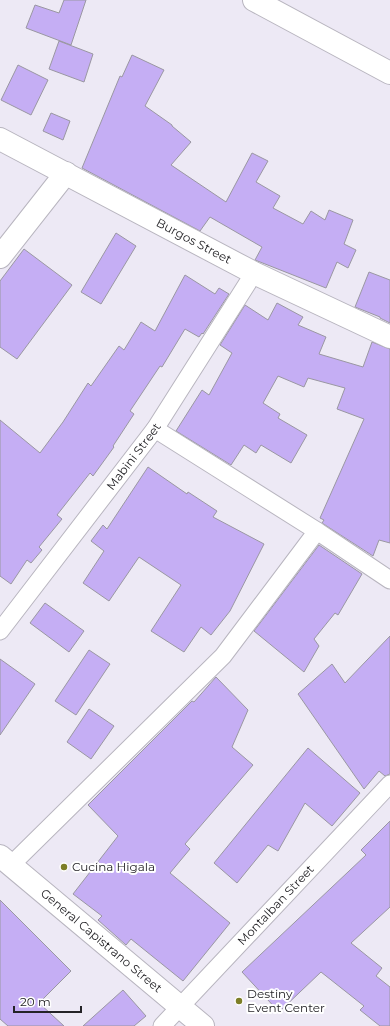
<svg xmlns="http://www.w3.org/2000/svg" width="390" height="1026" viewBox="0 0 390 1026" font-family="Montserrat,sans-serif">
  <rect width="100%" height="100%" fill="#ede9f5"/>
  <path fill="#c5aef4" stroke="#9a97a2" d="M64,0H86L71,45L26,28L35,5L59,13Z
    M59,41L93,54L84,82L49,69Z
    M132,55L164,70L145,106L172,125V126L191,142L171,165L226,202L252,153L268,161L256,182L280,196L273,208L303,224L311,211L325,220L329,210L353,220L344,244L356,250L348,268L337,262L326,288L255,260L262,247L210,217L200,231L82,168L120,76L122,77Z
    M18,65L48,80L31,115L1,100Z
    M51,113L70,121L63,140L43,131Z
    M116,233L136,246L101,304L81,292Z
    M24,249L72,285L17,359L0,347V281Z
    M369,272L390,280V323L380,318V317L355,307Z
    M185,275L215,294L219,288L229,294L203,334L202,333L199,337L185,329L162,367L160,366L130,411L134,414L113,446L114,447L93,476L90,473L57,515L62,519L39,547L42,550L31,563L27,560L11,584L0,576V420L40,453L63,422L88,383L91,386L119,346L124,350L141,322L155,331Z
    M277,303L303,317L298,325L326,337L319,354L363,367L372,342L390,349V543L379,540L373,556L322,523L324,520L320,518L364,419L337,409L345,388L308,378L304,387L278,376L263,403L280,414L278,418L307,435L291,463L261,445L256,453L244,445L231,465L176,431L202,390L209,395L232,353L220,345L245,305L268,320Z
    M148,467L187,494L188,492L217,511L213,517L264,544L230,611L211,635L201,627L184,652L151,631L181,585L139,557L109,601L83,583L104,551L91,541L103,525L107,529Z
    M319,545L362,574L338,615L335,613L314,639L319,646L304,672L254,631Z
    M45,603L84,631L69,652L30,623Z
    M390,636V774L385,776L379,771L364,789L298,694L332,664L345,683Z
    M89,650L110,664L76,715L55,701Z
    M0,659L35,684L0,735Z
    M216,677L248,710L232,747L253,765L185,844L190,849L170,873L230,923L183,981L131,939L126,945L98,920L102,916L73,894L118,836L88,805L192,701L194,702Z
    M89,709L114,726L91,759L67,742Z
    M308,748L360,793L332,826L305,803L278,851L268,845L237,883L214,863Z
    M390,821V907L351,943L382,968L376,976L390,987V1026H380L360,1010L364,1006L321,972L279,1012L242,972L366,855L361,850Z
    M0,900L71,971L39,1003L64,1026H8L0,1019Z
    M123,990L146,1016L134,1026H83Z"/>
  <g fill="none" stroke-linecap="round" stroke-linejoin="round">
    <defs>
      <g id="minor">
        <path d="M155,429L317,531L390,580"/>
        <path id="s1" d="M0,631L155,429L254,273"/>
        <path d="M11,865L223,656L317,531"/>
        <path id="s2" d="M162,1026L390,784"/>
      </g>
      <path id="tertiary" d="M0,257L66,173"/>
      <g id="secondary">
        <path d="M254,0L390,73"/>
        <path id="s3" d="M0,139L254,273L390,337"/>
        <path id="s4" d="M0,856L203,1026"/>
      </g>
    </defs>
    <use href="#minor" stroke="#b8b5bf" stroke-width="19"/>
    <use href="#tertiary" stroke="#b8b5bf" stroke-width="24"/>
    <use href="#secondary" stroke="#b8b5bf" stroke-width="24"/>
    <use href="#minor" stroke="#fff" stroke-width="17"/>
    <use href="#tertiary" stroke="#fff" stroke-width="22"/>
    <use href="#secondary" stroke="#fff" stroke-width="22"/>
  </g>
  <g fill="#7d7e27" stroke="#fff" stroke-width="1.5">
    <circle cx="64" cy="867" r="4"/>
    <circle cx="239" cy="1001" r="4"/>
  </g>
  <g text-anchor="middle" stroke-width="4" stroke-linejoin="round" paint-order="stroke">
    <g font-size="12" fill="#242327" stroke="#fff">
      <text dy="4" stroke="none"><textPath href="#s3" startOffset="219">Burgos Street</textPath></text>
      <text dy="4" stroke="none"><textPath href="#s1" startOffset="220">Mabini Street</textPath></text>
      <text dy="4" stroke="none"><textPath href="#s2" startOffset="166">Montalban Street</textPath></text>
      <text dy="4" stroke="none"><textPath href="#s4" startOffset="132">General Capistrano Street</textPath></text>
    </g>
    <g font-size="12" fill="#242327" stroke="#fff" text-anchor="start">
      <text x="72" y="871">Cucina Higala</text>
      <text x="247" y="998">Destiny<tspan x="247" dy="14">Event Center</tspan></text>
    </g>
  </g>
  <path d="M14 1006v6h67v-6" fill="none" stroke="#242327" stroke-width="2"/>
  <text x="20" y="1006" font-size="12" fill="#242327" stroke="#ffffff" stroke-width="3" paint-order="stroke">20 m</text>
</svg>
